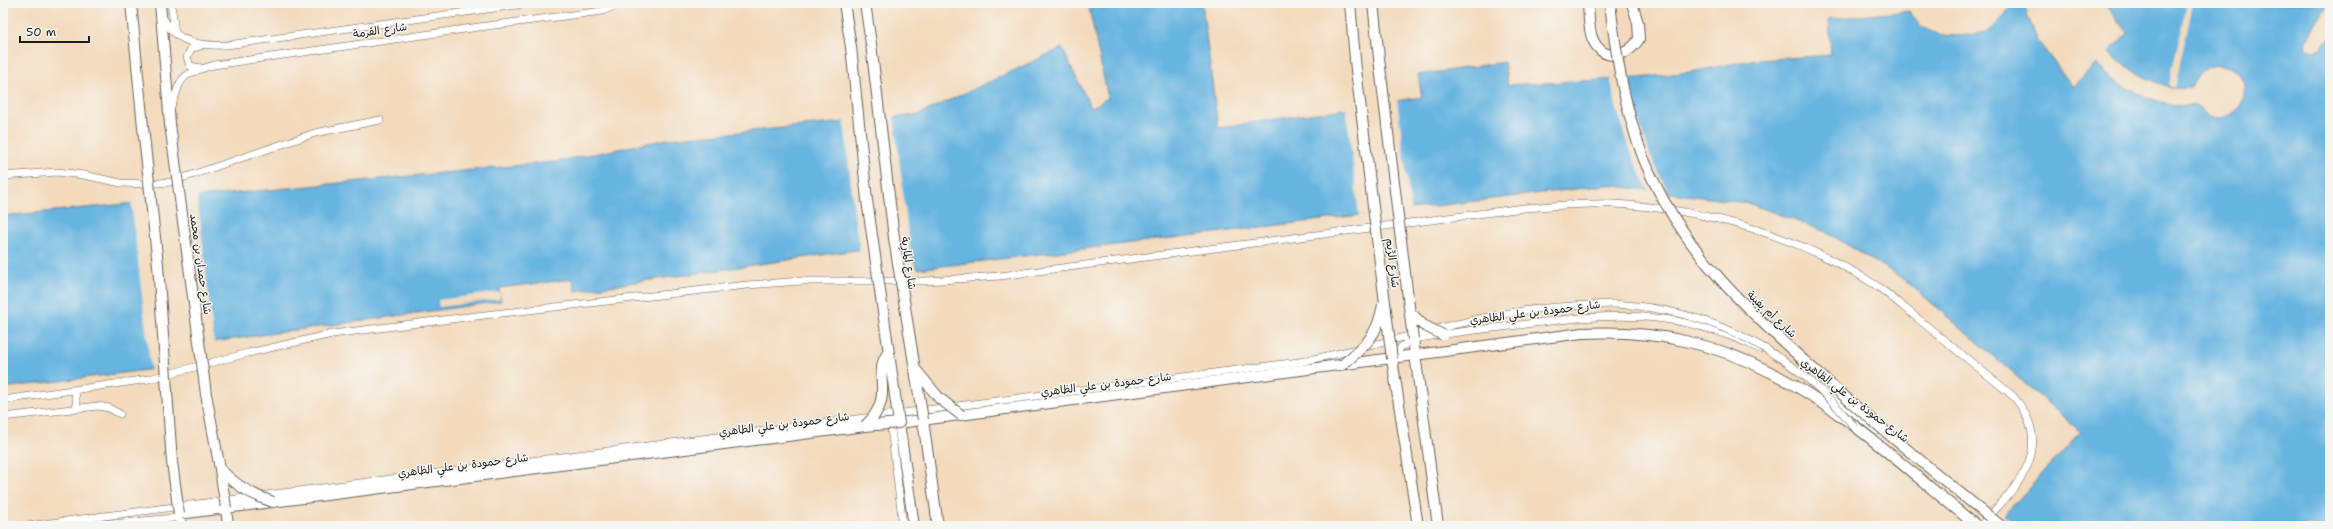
<svg xmlns="http://www.w3.org/2000/svg" width="2333" height="529" viewBox="0 0 2333 529" font-family="'Shantell Sans','Playpen Sans Arabic',sans-serif">
  <rect width="100%" height="100%" fill="#f6f6f2"/>
  <filter id="ink" filterUnits="userSpaceOnUse"><feTurbulence type="fractalNoise" baseFrequency=".025" numOctaves="2"/><feDisplacementMap in="SourceGraphic" scale="8" xChannelSelector="R" yChannelSelector="G"/><feConvolveMatrix kernelMatrix="1 2 1 2 8 2 1 2 1" color-interpolation-filters="sRGB"/></filter>
  <filter id="wash" filterUnits="userSpaceOnUse"><feTurbulence type="fractalNoise" baseFrequency=".012" numOctaves="4" result="noise"/><feDisplacementMap in="SourceGraphic" scale="16" xChannelSelector="R" yChannelSelector="G"/><feGaussianBlur stdDeviation="0.9" result="paint"/><feColorMatrix in="noise" values="0 0 0 0 0 0 0 0 0 0 0 0 0 0 0 0 0 1.4 0 .05"/><feComposite in="paint" operator="in"/></filter>
  <g filter="url(#wash)">
    <rect width="100%" height="100%" fill="#f3dabc"/>
    <path fill="#66b4e0" stroke="#41687e" d="M1088,3H1202L1218,128L1422,97L1418,75L1504,62L1508,85L1639,78L1691,72L1746,61L1831,55L1829,19L1910,11C1920,35 1951,39 1974,34C1978,33 1985,33 1989,31C1999,24 2006,13 2013,3H2023L2037,40L2073,87L2096,64C2116,86 2155,105 2186,106C2188,106 2193,105 2195,106C2206,111 2208,121 2225,117C2232,115 2240,109 2242,102C2256,67 2205,47 2191,88C2168,93 2125,69 2109,52L2127,33L2105,3H2328C2323,16 2306,34 2306,46L2309,50L2315,52L2320,50L2330,37V526H1994L2081,432L1905,280L1826,232L1748,203L1608,185L918,269L904,243L575,291L573,279L499,288L501,301L170,348L171,367L3,388V216L554,162L668,139L918,115L1062,48L1091,108L1108,98Z"/>
    <path fill="#f3dabc" d="M2187,3H2193L2175,87L2169,85Z
      M1628,76L1639,123L1651,157L1669,195L1649,192L1632,155L1616,106L1610,77Z
      M1397,99L1411,210L1359,216L1346,107Z
      M894,116L909,241L910,259L903,245L860,252L855,220L844,120Z
      M197,195L214,343L172,349V369L151,372L131,201Z
      M500,292V299L439,307L438,300Z
      M2002,514L2017,526H1992Z"/>
  </g>
  <g filter="url(#ink)">
    <g fill="none" stroke-linecap="round" stroke-linejoin="round">
      <defs>
        <path id="street" d="M171,3L175,33
          M163,18C177,44 200,46 227,45L531,3
          M200,46L191,49L187,57L190,66L201,68
          M170,110C183,77 176,76 214,65L479,27L603,11L620,3
          M3,176L57,172L84,175L121,183L146,184L171,182L315,133L380,120
          M1392,359L1401,347L1413,339C1448,333 1483,329 1519,325C1609,313 1675,307 1760,349
          M1810,378L1877,431
          M75,391L77,408
          M3,400L149,379L248,353L332,334L459,318L747,285L802,281H926L1000,276L1524,208C1554,206 1584,203 1614,204C1706,209 1800,236 1877,286C1892,297 1907,310 1922,322C1952,347 1983,371 2013,396C2058,448 2017,487 1980,526
          M3,417L98,406L109,408L120,414
          M890,420L903,526
          M27,526L1299,362C1360,350 1419,332 1479,319C1524,308 1569,305 1614,304
          M91,526L174,518"/>
        <path id="secondary" d="M131,3L143,127
          M160,3L170,124
          M844,3L851,47
          M865,3L871,44
          M1350,3L1356,70
          M1373,3L1380,67
          M1588,3C1589,15 1588,29 1593,40C1604,63 1627,57 1639,39L1638,23L1632,3
          M1413,339L1438,526
          M1392,359L1418,526
          M206,394L220,469
          M923,420L938,526
          M226,508L228,526
          M181,526L179,514L865,426
          M914,526L899,423L1582,333C1760,324 1849,423 1977,526"/>
      </defs>
      <use href="#street" stroke="#675e54" stroke-width="8"/>
      <use href="#secondary" stroke="#675e54" stroke-width="12"/>
      <use href="#street" stroke="#fff" stroke-width="7"/>
      <use href="#secondary" stroke="#fff" stroke-width="10"/>
      <defs>
        <path id="street-bridge" d="M1614,304C1711,309 1795,352 1855,428"/>
        <path id="secondary-bridge" d="M1610,3C1617,63 1626,122 1652,178C1690,257 1746,309 1810,366C1872,422 1936,474 2001,526
          M871,44L894,238L923,420
          M851,47L867,200L899,423L865,426
          M1380,67L1413,339
          M1356,70L1392,359
          M170,124L206,394
          M143,127L158,265L172,462L179,514
          M1410,312L1423,325L1443,335
          M1342,365C1366,345 1377,337 1383,305
          M916,370L939,398L961,415
          M865,426C897,396 871,377 888,352
          M220,469C235,485 251,495 273,502
          M220,469L226,508"/>
      </defs>
      <use href="#street-bridge" stroke="#675e54" stroke-width="8" stroke-linecap="butt"/>
      <use href="#secondary-bridge" stroke="#675e54" stroke-width="12" stroke-linecap="butt"/>
      <use href="#street-bridge" stroke="#fff" stroke-width="7"/>
      <use href="#secondary-bridge" stroke="#fff" stroke-width="10"/>
    </g>
  </g>
  <g text-anchor="middle" stroke-width="3" stroke-linejoin="round" paint-order="stroke">
    <g font-size="11" fill="#1c1c1c" stroke="#f6f6f2">
      <text transform="translate(380 30) rotate(-8)" y="4">شارع القرمة</text>
      <text transform="translate(909 263) rotate(82)" y="4">شارع المارِية</text>
      <text transform="translate(1393 263) rotate(83)" y="4">شارع الرِّيم</text>
      <text transform="translate(201 264) rotate(82)" y="4">شارع حمدان بن محمد</text>
      <text transform="translate(1535 312) rotate(-7)" y="4">شارع حمودة بن علي الظاهري</text>
      <text transform="translate(1772 314) rotate(43)" y="4">شارع أم يِفينة</text>
      <text transform="translate(1106 384) rotate(-7)" y="4">شارع حمودة بن علي الظاهري</text>
      <text transform="translate(1855 400) rotate(37)" y="4">شارع حمودة بن علي الظاهري</text>
      <text transform="translate(784 424) rotate(-7)" y="4">شارع حمودة بن علي الظاهري</text>
      <text transform="translate(463 465) rotate(-7)" y="4">شارع حمودة بن علي الظاهري</text>
    </g>
  </g>
  <rect width="2333" height="529" fill="none" stroke="#f6f6f2" stroke-width="16"/>
  <path d="M20 36v6h69v-6" fill="none" stroke="#1c1c1c" stroke-width="2"/>
  <text x="26" y="36" font-size="12" fill="#1c1c1c" stroke="#f6f6f2" stroke-width="3" paint-order="stroke">50 m</text>
</svg>
